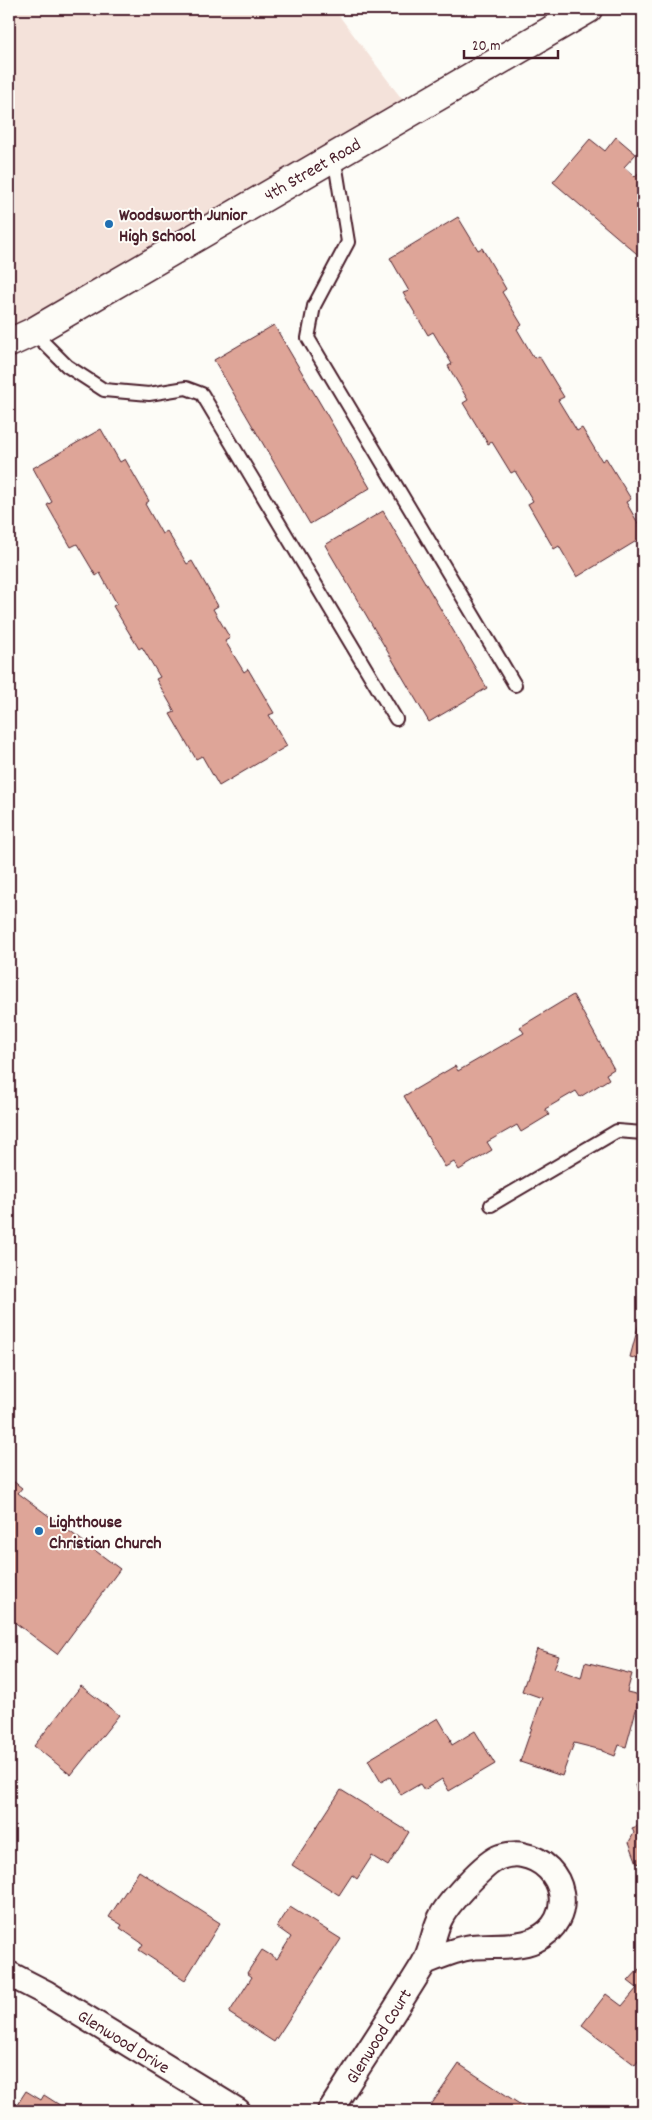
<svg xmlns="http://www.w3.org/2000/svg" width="652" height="2120" viewBox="0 0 652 2120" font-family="Dekko,sans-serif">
  <rect width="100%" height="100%" fill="#fdfcf7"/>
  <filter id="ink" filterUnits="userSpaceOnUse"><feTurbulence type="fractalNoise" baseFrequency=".02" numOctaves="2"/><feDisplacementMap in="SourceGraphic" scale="10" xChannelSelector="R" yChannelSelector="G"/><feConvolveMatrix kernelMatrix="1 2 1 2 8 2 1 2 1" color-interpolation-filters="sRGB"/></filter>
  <g filter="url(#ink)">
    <path fill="#f4e2da" d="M9,9H334L411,111L9,336Z"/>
    <path fill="#dea598" stroke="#4a1f2b" d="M616,137L636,154L624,167L635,177L643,167V259L553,182L590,139L605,151Z
      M458,217L478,250L482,248L506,289L502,292L522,325L517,329L534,358L539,356L564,397L558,400L577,431L582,428L602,461L606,458L631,499L626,502L643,532V537L577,577L559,546L554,549L528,504L533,501L515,471L511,473L492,442L488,444L463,403L468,400L448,366L452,364L433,332L428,335L403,293L409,291L390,258Z
      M274,325L370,488L310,524L214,360Z
      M101,429L120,462L125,459L149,501L145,504L162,534L167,531L187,564L192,561L218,606L213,609L230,638L225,641L244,672L248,669L274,713L269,715L287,746L219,786L202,756L196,759L170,714L175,712L156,679L160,677L142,647L139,649L113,606L117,604L100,573L96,576L77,544L71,547L47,505L52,502L33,468Z
      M383,511L487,688L429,722L325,545Z
      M573,995L614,1069L606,1074L609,1079L580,1097L576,1091L545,1109L549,1115L521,1132L517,1125L487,1142L492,1150L459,1170L454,1162L445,1167L404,1096L455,1066L458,1071L524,1033L520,1027Z
      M643,1308V1360L630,1357Z
      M9,1478L22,1488L18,1493L120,1569L57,1654L9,1618Z
      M537,1649L559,1656L554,1668L581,1678L585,1662L632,1674L627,1692L640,1695L626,1747L619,1745L615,1756L602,1751V1750L574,1743L562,1776L520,1762L542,1698L522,1691Z
      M81,1686L119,1715L71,1775L34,1746Z
      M438,1718L451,1740L450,1741L452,1745L475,1731L495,1764L449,1791L442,1779L424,1790L420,1784L401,1795L390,1777L381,1782L368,1760Z
      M643,1782V1807L635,1785Z
      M341,1790L409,1832L388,1866L372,1856L357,1879L352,1875L339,1895L292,1865Z
      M643,1818V1865L637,1863L629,1842L634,1833L632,1828L643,1824L641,1819Z
      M139,1871L220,1923L185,1980L139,1950L143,1944L120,1928L122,1925L109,1917Z
      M290,1907L341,1939L274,2042L229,2013L252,1977L247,1973L262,1950L277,1959L291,1937L277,1927Z
      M641,1967L643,1969V2055L635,2065L582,2025L606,1994L622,2006L637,1988L628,1981Z
      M459,2064L527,2109L525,2111H440L431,2105Z
      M26,2091L41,2100L44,2095L69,2111H13Z"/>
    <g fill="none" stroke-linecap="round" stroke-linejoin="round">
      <defs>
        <path id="service" d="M334,156L348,242L314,306L308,338L515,685
          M33,332L67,366L104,390L149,394L186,388L202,394L396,719
          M491,1205L617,1131L643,1133"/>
        <path id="minor" d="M9,1974L46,1993L238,2111
          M330,2111C361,2062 393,2014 423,1965C432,1951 433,1933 440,1919C447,1904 485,1862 500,1857C507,1855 515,1853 522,1855C566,1863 578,1920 535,1940C517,1948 492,1945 472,1947C456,1949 440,1956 425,1962"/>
        <path id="tertiary" d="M9,343L33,332L588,9"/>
      </defs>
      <use href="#service" stroke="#4a1f2b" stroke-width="16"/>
      <use href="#minor" stroke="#4a1f2b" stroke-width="28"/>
      <use href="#tertiary" stroke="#4a1f2b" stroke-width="31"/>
      <use href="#service" stroke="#fdfcf7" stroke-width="12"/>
      <use href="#minor" stroke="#fdfcf7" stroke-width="24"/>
      <use href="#tertiary" stroke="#fdfcf7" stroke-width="28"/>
    </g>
  </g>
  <g fill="#1f6fb2" stroke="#fdfcf7" stroke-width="2">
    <circle cx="109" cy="224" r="5"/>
    <circle cx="39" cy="1531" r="5"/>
  </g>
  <g text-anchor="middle" stroke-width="4" stroke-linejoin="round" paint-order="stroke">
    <g font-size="18" fill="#4a1f2b" stroke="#fdfcf7">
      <text transform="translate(312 169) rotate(-30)" y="6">4th Street Road</text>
      <text transform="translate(378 2036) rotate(-58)" y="6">Glenwood Court</text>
      <text transform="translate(124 2041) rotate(32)" y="6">Glenwood Drive</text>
    </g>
    <g font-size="18" font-weight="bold" fill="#4a1f2b" stroke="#fdfcf7" text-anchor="start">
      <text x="119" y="220">Woodsworth Junior<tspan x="119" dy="21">High School</tspan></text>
      <text x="49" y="1527">Lighthouse<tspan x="49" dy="21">Christian Church</tspan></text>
    </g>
  </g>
  <rect width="652" height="2120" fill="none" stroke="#fdfcf7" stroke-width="30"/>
  <rect x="15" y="15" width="622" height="2090" fill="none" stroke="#4a1f2b" stroke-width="2" filter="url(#ink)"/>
  <path d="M464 50v8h94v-8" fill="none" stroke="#4a1f2b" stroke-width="2.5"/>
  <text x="472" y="50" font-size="15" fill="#4a1f2b" stroke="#fdfcf7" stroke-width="4" paint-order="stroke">20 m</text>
</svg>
